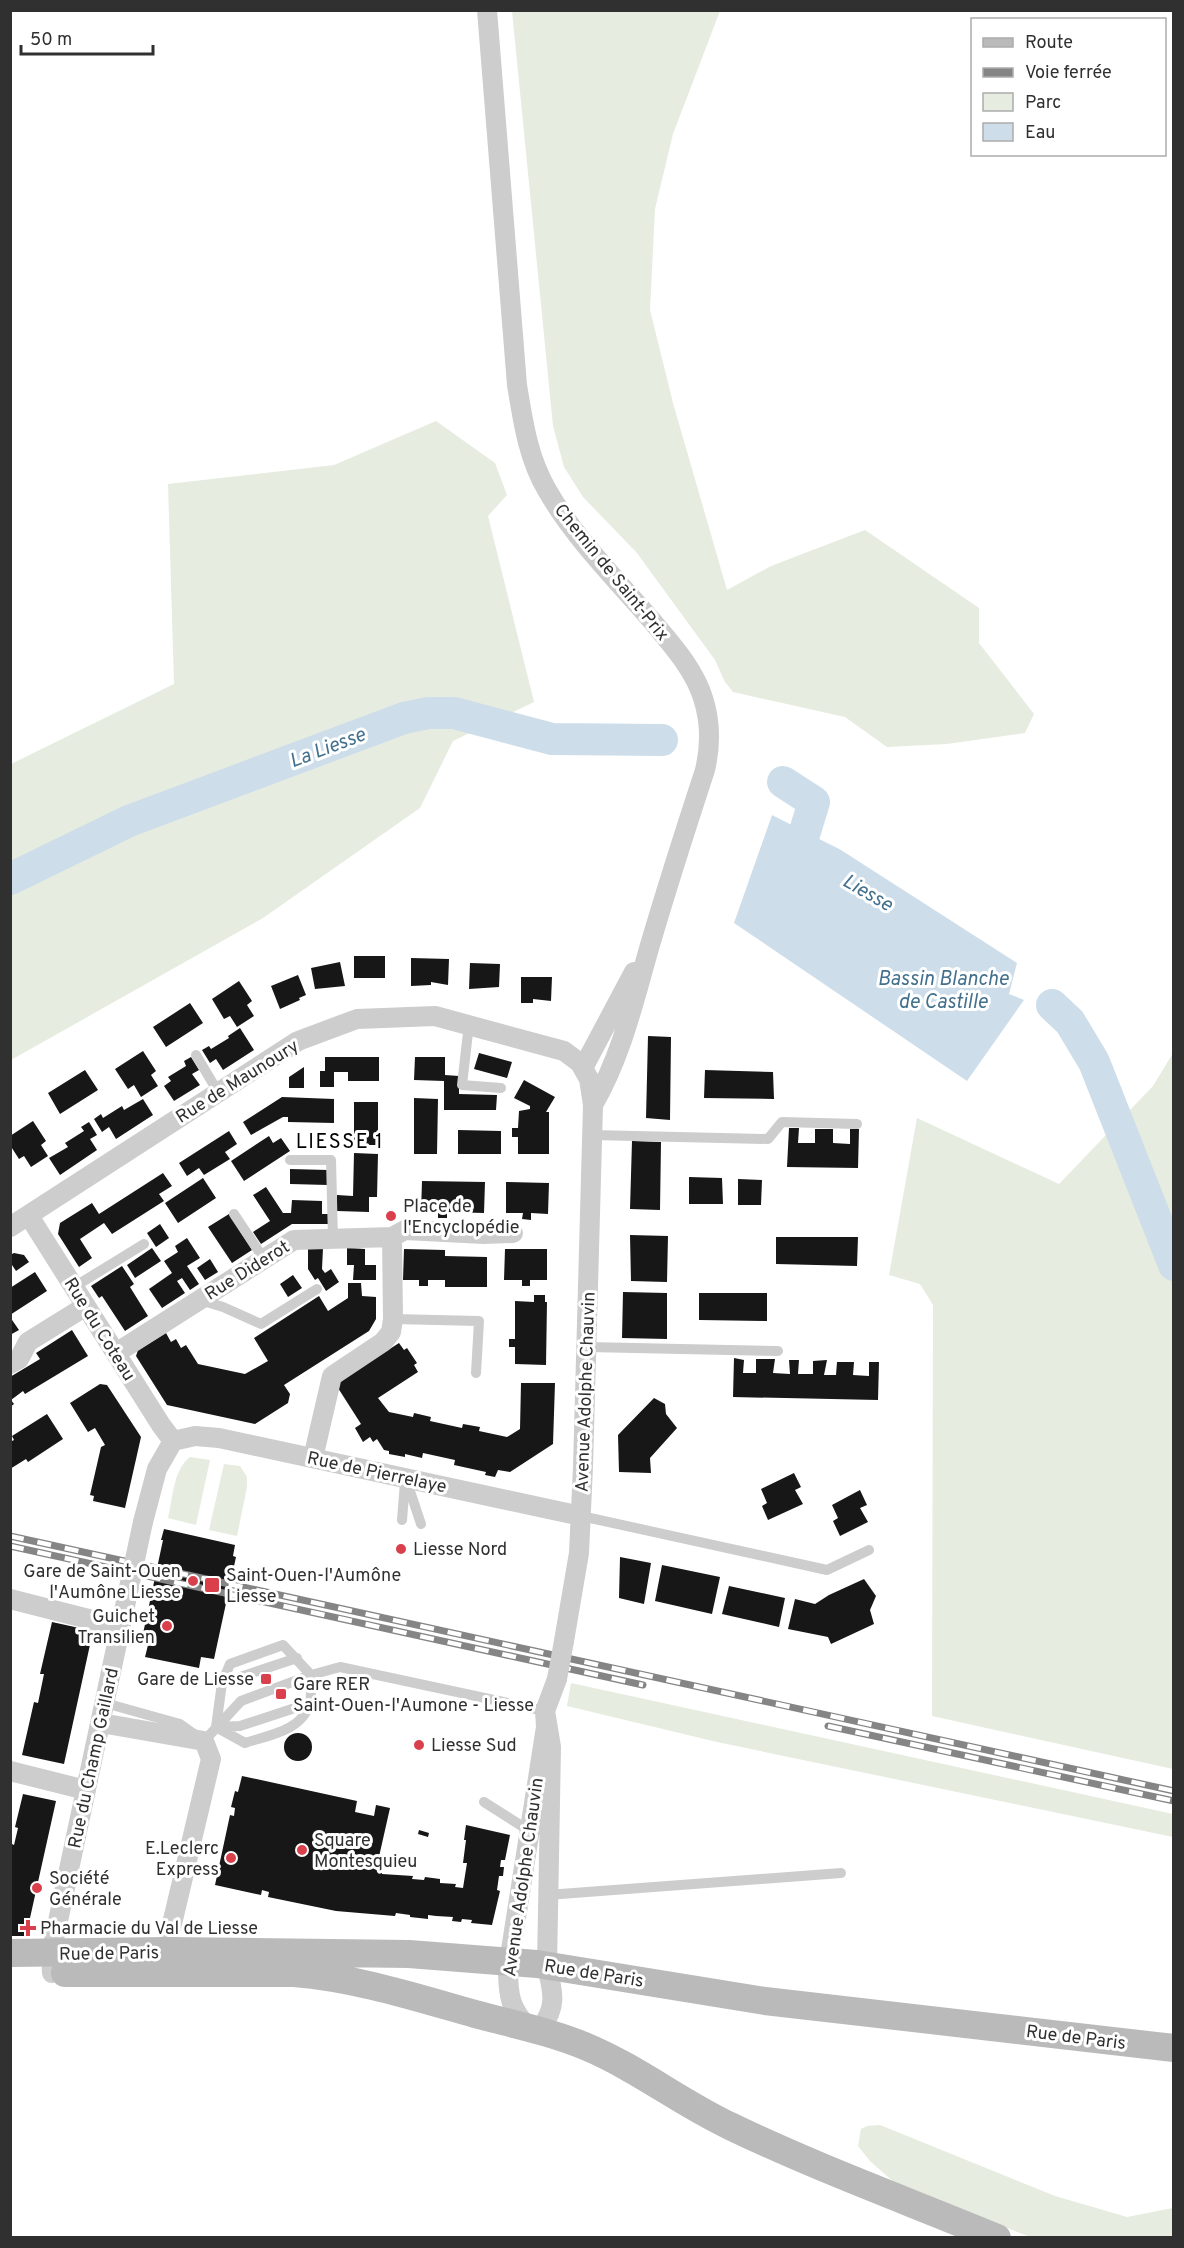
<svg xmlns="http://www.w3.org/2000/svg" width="1184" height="2248" viewBox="0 0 1184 2248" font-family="Overpass,sans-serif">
  <rect width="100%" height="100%" fill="#fff"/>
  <path fill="#e6ecdf" d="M512,11H720L673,134L655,209L650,310L673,403L727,590L771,566L865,530L979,608V643L1034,714L1025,733L947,744L887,747L845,717L733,692L725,682L715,660L637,553L583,497L564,467L553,426Z
    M436,421L495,463L507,495L488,516L534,702L453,741L420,808L263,918L11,1060V764L174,684L168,484L334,465Z
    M1173,1053L1174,1769H1173L932,1716L933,1305L920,1284L889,1275L917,1118L1059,1184L1153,1086Z
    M190,1457L210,1460L196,1525L168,1518C173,1498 173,1470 190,1457Z
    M224,1464L240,1466L247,1477V1487L237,1536L209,1530Z
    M571,1683L1173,1814V1837L717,1742L567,1706Z
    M880,2125L1055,2196L1127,2217L1173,2208V2237H1030L896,2184L870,2161L858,2146L861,2129L867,2126Z"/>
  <path fill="#cddeea" d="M772,815L841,850L1017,963L1009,994L1024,1000L967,1081L734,923Z"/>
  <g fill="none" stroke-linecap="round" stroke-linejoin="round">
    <path stroke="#cddeea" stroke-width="32" d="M783,782L814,802L799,851L817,862
      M10,879L129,821L404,718L428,713H454L552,739L662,740
      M1052,1005L1070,1022L1094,1062L1174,1265"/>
  </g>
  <path fill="#171717" d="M354,956H385V978H354Z
    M411,958L449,959L448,985L431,982V985L411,986Z
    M340,962L345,986L315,989L311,968Z
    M470,963L500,964L499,987L469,989Z
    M298,975L306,995L299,998L300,1000L280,1009L271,986Z
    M521,977H552L551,1001L533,999V1003H521Z
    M239,981L252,1001L247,1005L254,1016L237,1027L230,1016L224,1019L212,999Z
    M190,1003L203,1023L166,1047L153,1027Z
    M240,1028L254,1050L223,1070L216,1059L210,1063L202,1050L209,1046L211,1049L229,1038L228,1036Z
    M648,1036L671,1037L670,1120L646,1118Z
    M143,1051L156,1071L151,1075L158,1086L141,1097L134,1085L128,1089L115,1069Z
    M479,1053L512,1062L507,1078L474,1069Z
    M191,1057L199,1070L192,1074L200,1085L174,1101L164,1086L171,1081L168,1077L186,1066L184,1061Z
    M325,1057H379V1081H348V1072H334V1087H320V1071H325Z
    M415,1057H445V1075L459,1076V1094L497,1095L496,1110H444V1081L414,1080Z
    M304,1067V1088H289V1077Z
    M85,1070L98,1090L60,1114L48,1093Z
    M705,1070L773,1072L774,1099L704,1098Z
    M524,1080L555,1097L546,1112H549V1154H518V1137H512V1128H518L519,1111L530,1109V1106L514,1098Z
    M282,1097L334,1099V1123L288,1122V1117H283L251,1135L243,1122Z
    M414,1098L438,1099L437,1154H414Z
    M143,1099L153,1115L116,1139L109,1127L102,1132L94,1119L101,1114L103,1118L122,1106L124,1110Z
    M354,1102H378V1145H354Z
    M33,1121L46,1141L41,1145L48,1156L31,1167L24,1156L19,1159L10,1145V1136Z
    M89,1122L97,1135L90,1139L97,1150L60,1175L49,1158L68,1147L65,1143L84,1131L81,1127Z
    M789,1128H799L798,1143H815V1129H833V1143L850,1144V1129H859L858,1168L787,1167Z
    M458,1130L501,1131V1154H458Z
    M229,1131L237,1144L225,1152L230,1159L204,1175L199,1168L187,1176L179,1163Z
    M269,1136L273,1143L281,1138L290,1151L244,1181L231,1161Z
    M632,1141L661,1142L660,1210L630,1209Z
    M354,1153L378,1154L377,1197H369V1212L337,1211V1195L353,1196Z
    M290,1169L328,1170V1185L290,1184Z
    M163,1173L172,1186L159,1194L164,1201L112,1234L104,1223L80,1239L92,1258L79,1267L58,1234L60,1223L92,1203L99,1214Z
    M689,1177L722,1178L723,1204H689Z
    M203,1178L216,1198L178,1223L165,1203Z
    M738,1179L762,1180L761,1205H738Z
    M422,1181L485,1182L484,1213L447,1212V1218H438V1212H421Z
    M506,1182L549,1183L548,1214L531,1213V1220L522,1219L523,1213H506Z
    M266,1187L283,1213H291L292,1200L322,1201V1214H328V1224H292L261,1244L253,1232L270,1221L253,1195Z
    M229,1214L252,1250L232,1263L208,1227Z
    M160,1224L169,1238L156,1247L147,1233Z
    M630,1235L668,1236L667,1282L631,1281Z
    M776,1237H858L857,1266L776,1264Z
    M187,1238L200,1258L187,1266L199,1284L190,1290L182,1278L177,1281L185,1293L162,1308L149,1289L172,1273L164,1261L178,1252L175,1246Z
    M308,1247L323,1248L322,1269L325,1273L331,1269L339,1282L326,1291L318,1278L315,1280L308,1269Z
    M152,1248L161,1261L135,1278L127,1265Z
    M347,1248L365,1249V1265H376V1280H353L354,1265H347Z
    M404,1249L445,1250V1256L487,1257V1287H445V1280H428V1286H419V1280H403Z
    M505,1249H547V1280H530V1286H522V1280H504Z
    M14,1253L24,1255L29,1262L16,1271L10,1262V1255Z
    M210,1259L218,1272L205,1280L197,1268Z
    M122,1266L134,1284L130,1287L148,1316L125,1331L102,1296L99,1298L91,1286Z
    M35,1272L47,1291L10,1315V1288Z
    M293,1275L302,1288L288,1297L280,1284Z
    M348,1283H361L362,1296L376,1297V1319L369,1331L284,1385L290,1394L288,1403L255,1424L167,1405L136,1356L138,1350L166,1333L171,1342L176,1339L181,1348L186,1345L198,1364L245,1374L268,1361L254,1338L319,1296L328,1311L348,1298Z
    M623,1292L667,1293V1339L622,1338Z
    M699,1293H767V1321L699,1320Z
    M534,1295H545V1302H547L546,1365L515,1364V1347H509V1339H515V1301L534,1302Z
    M10,1317L19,1330L10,1335Z
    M72,1330L88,1356L25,1394L23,1391L11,1400L14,1404L10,1407V1377L40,1359L36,1353Z
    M399,1343L404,1350L407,1348L417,1363L414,1365L418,1372L378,1398L389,1412L413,1417L414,1413L431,1417L430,1421L462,1428L463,1424L480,1427L479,1431L507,1437L520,1429L521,1383H555L553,1444L510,1472L498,1470L495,1477L485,1475L486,1472L454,1465L455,1460L423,1453L422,1458L405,1454V1457L389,1454V1451L384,1450L377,1439L373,1442L370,1437L363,1442L355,1428L361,1424L338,1388L340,1381Z
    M734,1358L744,1360L743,1373H756V1359H775L773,1373L790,1374L789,1360H799L798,1374H813V1361L827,1360L824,1375H836L837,1362H854L853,1375L869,1376V1362H879L878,1400L733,1397Z
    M100,1384L107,1385L141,1437L125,1508L93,1501L94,1496L90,1495L101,1447L105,1445L95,1428L88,1432L70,1403Z
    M654,1398L665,1404L666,1414L677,1428L650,1458L651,1473L619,1472L618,1435Z
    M47,1414L63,1439L28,1462L26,1459L10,1469V1442L14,1440L12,1436Z
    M794,1473L801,1487L795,1490L803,1504L768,1520L762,1506L767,1503L761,1489Z
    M860,1490L867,1505L860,1508L868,1522L840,1536L833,1521L838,1518L832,1505Z
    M164,1529L235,1545L233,1556L236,1557L214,1659L201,1657L199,1668L145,1657L148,1645L141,1643L163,1540H161Z
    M620,1557L651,1563L644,1604L619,1598Z
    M662,1565L720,1577L712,1614L655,1601Z
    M864,1579L876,1596L870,1610L874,1624L831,1644L828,1637L788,1629L795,1599L815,1604L829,1595Z
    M729,1586L785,1598L779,1627L722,1614Z
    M52,1622L93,1631L64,1764L22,1755L34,1702L38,1703L44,1674H40Z
    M284 1747a14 14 0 1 1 28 0a14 14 0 1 1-28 0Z
    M242,1776L357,1801L355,1812L374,1816L376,1805L390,1808L376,1870L382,1871V1874L413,1876L412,1879L424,1880L425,1877L440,1879V1883L456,1884L455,1887L463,1888L467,1863H463L466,1840H464L466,1825L510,1835L505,1860H501L500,1867H504L503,1876H499L497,1890L500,1891L492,1925L471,1923L472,1920L462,1919L461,1922L452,1921L453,1917L436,1916L428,1915V1919L410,1917V1915L396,1913L395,1916L336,1911L268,1897L269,1892L262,1890L261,1895L215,1885L230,1815L234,1816L235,1808L231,1807L235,1791L238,1792Z
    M23,1794L56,1801L26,1936H10V1850L12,1844L14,1845L18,1828L15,1827Z
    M419,1830L429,1833L428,1837L418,1834Z"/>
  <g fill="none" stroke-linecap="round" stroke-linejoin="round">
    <path stroke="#cdcdcd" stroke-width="10" d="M469,1024L462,1085L501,1088
      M196,1055L218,1092
      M592,1135L768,1139L782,1122L857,1124
      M290,1160H331L333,1239
      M234,1214L264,1259
      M74,1287L144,1244
      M200,1300L223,1307L261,1324L317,1289
      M393,1319L479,1321L476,1373
      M587,1347L778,1351
      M406,1479L421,1524
      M581,1516L827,1570L869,1550
      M402,1520L405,1482
      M283,1645L311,1675C310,1683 312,1695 310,1703C302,1731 269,1735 245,1743L216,1727L222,1683L230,1664Z
      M222,1683L297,1658
      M105,1703L180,1724L204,1741L241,1701L311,1675L340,1667L545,1711
      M217,1727L240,1726L310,1703
      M484,1802L528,1830
      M547,1895L841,1873"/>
    <path stroke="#cdcdcd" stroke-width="20" d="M487,10L517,385C523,421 528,458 547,490C575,539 617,580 653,622C672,645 694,669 703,698C711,723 711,745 705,770C686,828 667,887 650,945C634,1000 622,1055 593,1105
      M583,1068L634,972
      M29,1216L161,1425L173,1441
      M10,1227L298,1041L357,1019L435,1016L564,1051L580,1063L589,1079L593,1105L583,1467L579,1553L564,1641
      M392,1237L405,1230L484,1234L513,1233
      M116,1353L294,1240L392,1237L393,1319L391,1332L383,1342L332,1376L313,1458
      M10,1364L19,1359L28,1342L86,1306
      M173,1441L195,1436L219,1438L581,1516
      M143,1522L157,1469L173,1441
      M10,1599L120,1627
      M545,1711L551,1747L547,1966C552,1990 558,2005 542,2026L530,2029C510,2010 508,1995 508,1969L546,1727L545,1711L557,1679
      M101,1723L204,1741L211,1759L163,1962
      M10,1771L86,1790
      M52,1973L51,1954L122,1620"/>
    <path stroke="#bababa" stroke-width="28" d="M10,1953L167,1951L409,1954L537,1964L765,2001L1174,2048
      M65,1973H294C356,1978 415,1997 475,2014C512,2024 552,2032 587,2047C637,2068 681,2103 730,2126C817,2168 908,2201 997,2238"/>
    <defs>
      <path id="rail" d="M10,1536C398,1621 786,1706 1174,1791
        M10,1546L643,1685
        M828,1726L1174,1801"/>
    </defs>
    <use href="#rail" stroke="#858585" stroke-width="7"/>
    <use href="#rail" stroke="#fff" stroke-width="4.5" stroke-dasharray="14" stroke-linecap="butt"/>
    <path stroke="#cdcdcd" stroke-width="20" d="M122,1620L143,1522
      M557,1679L564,1641"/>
  </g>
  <g fill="#d9404b" stroke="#fff" stroke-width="2">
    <circle cx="391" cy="1216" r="6"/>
    <circle cx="401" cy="1549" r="6"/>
    <circle cx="193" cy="1581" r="6"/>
    <rect x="204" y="1577" width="16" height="16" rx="3"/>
    <circle cx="167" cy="1626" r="6"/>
    <rect x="260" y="1673" width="12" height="12" rx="3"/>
    <rect x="275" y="1688" width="12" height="12" rx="3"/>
    <circle cx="419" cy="1745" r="6"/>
    <circle cx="302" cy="1850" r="6"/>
    <circle cx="231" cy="1858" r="6"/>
    <circle cx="37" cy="1888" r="6"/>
    <path d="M25 1919h6v6h6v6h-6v6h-6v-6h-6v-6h6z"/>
  </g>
  <g text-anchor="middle" stroke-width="6" stroke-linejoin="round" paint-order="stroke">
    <g font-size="18" fill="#303030" stroke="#fff">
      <text transform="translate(612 572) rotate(51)" y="6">Chemin de Saint-Prix</text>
      <text transform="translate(237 1081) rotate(-32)" y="6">Rue de Maunoury</text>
      <text transform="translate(247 1270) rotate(-32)" y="6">Rue Diderot</text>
      <text transform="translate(100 1329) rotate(58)" y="6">Rue du Coteau</text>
      <text transform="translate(585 1392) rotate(-88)" y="6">Avenue Adolphe Chauvin</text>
      <text transform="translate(377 1472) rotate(12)" y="6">Rue de Pierrelaye</text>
      <text transform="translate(93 1758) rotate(-78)" y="6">Rue du Champ Gaillard</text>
      <text transform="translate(523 1877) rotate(-82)" y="6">Avenue Adolphe Chauvin</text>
      <text transform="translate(109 1953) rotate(-1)" y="6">Rue de Paris</text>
      <text transform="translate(594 1973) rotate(9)" y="6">Rue de Paris</text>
      <text transform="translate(1076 2037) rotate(7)" y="6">Rue de Paris</text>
    </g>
    <g font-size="18" fill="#303030" stroke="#fff" text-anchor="start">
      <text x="403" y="1212">Place de<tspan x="403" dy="21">l'Encyclopédie</tspan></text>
      <text x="413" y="1555">Liesse Nord</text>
      <text x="181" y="1577" text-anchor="end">Gare de Saint-Ouen<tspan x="181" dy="21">l'Aumône Liesse</tspan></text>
      <text x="226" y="1581">Saint-Ouen-l'Aumône<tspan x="226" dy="21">Liesse</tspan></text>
      <text x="155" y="1622" text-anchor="end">Guichet<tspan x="155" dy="21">Transilien</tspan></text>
      <text x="254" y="1685" text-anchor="end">Gare de Liesse</text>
      <text x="293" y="1690">Gare RER<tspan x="293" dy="21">Saint-Ouen-l'Aumone - Liesse</tspan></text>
      <text x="431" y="1751">Liesse Sud</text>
      <text x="314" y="1846">Square<tspan x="314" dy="21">Montesquieu</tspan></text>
      <text x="219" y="1854" text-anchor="end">E.Leclerc<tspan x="219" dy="21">Express</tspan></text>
      <text x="49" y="1884">Société<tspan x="49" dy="21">Générale</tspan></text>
      <text x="40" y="1934">Pharmacie du Val de Liesse</text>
    </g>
    <g font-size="20" font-style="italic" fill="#43708d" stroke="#fff">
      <text transform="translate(327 747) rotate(-21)" y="7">La Liesse</text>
      <text transform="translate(868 892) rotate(30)" y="7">Liesse</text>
      <text x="943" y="985">Bassin Blanche<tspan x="943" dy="23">de Castille</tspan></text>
    </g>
    <g font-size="20" letter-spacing="1.5" fill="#000" stroke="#fff">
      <text x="340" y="1148">LIESSE 1</text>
    </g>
  </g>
  <rect width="1184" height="2248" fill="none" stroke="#303030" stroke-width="24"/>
  <rect x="971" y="18" width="195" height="138" fill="#ffffff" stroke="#acacac" stroke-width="1.5"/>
  <rect x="983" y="38" width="30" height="9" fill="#bababa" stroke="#acacac" stroke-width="1.5"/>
  <text x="1025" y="48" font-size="18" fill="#303030">Route</text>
  <rect x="983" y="68" width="30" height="9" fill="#858585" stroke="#acacac" stroke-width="1.5"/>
  <text x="1025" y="78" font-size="18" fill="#303030">Voie ferrée</text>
  <rect x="983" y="93" width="30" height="18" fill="#e6ecdf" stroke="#acacac" stroke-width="1.5"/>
  <text x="1025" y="108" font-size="18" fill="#303030">Parc</text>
  <rect x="983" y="123" width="30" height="18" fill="#cddeea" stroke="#acacac" stroke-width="1.5"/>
  <text x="1025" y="138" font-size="18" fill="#303030">Eau</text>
  <path d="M21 45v9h132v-9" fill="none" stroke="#303030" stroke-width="3"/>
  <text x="30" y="45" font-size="18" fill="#303030" stroke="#ffffff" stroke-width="4.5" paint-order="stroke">50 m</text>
</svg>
